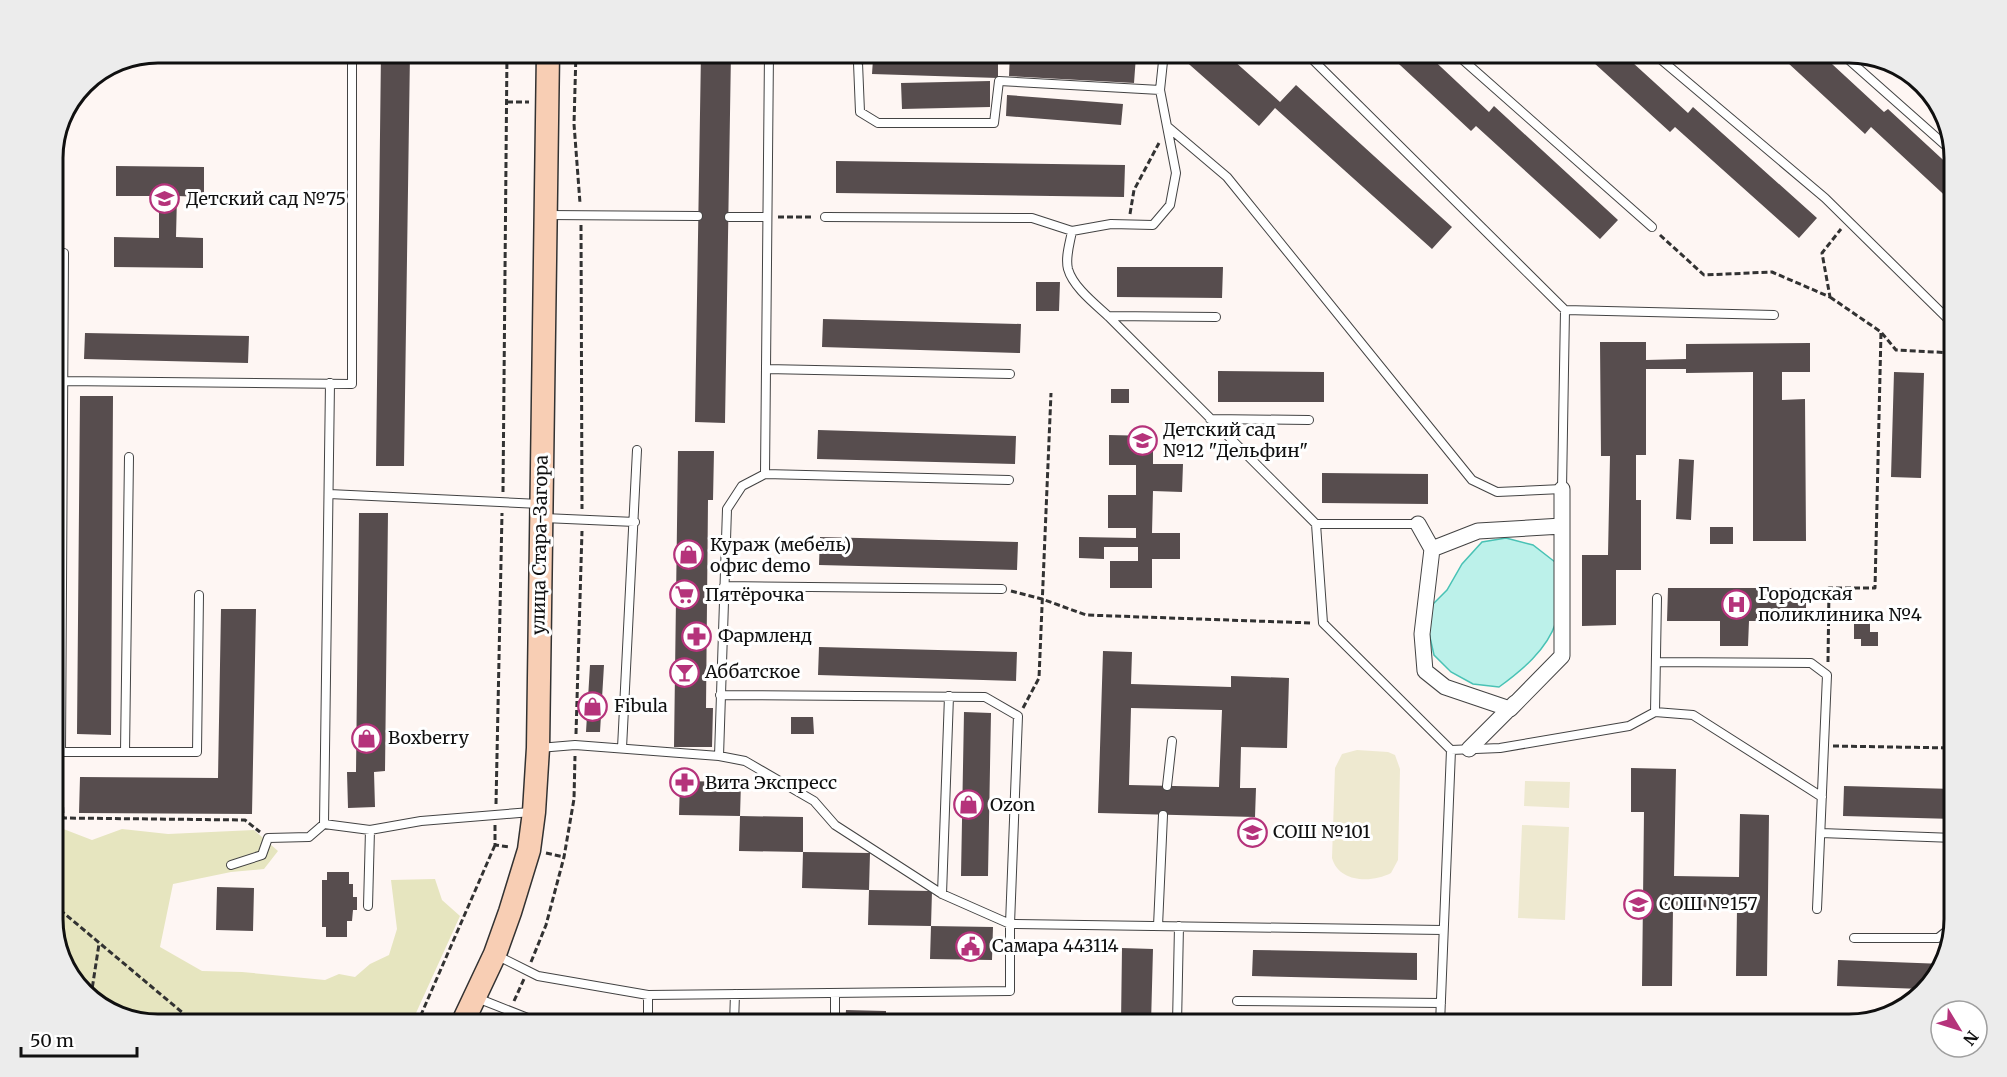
<svg xmlns="http://www.w3.org/2000/svg" width="2007" height="1077" viewBox="0 0 2007 1077" font-family="Merriweather,serif">
  <rect width="100%" height="100%" fill="#fef6f3"/>
  <path fill="#e6e5bf" d="M53,825L92,840L122,829L168,834L254,830L278,851L264,869L231,872L173,884L160,947L202,971L242,972L325,980L339,974L355,977L370,964L389,955L397,929L391,880L435,879L442,900L460,916L411,1024H389L376,1019L374,1024H158L111,1013L70,977L53,926Z"/>
  <path fill="#eee9d0" d="M1357,750L1388,752L1395,755L1400,769L1398,860L1391,873C1372,883 1339,883 1332,858L1335,768L1342,754Z
    M1525,781L1570,782L1569,808L1524,806Z
    M1522,825L1569,827L1565,920L1518,918Z"/>
  <path fill="#bcf1ea" stroke="#49c2b5" stroke-width="1.5" d="M1506,538L1533,545L1555,562C1555,575 1559,611 1556,622C1547,650 1521,671 1499,687L1473,684L1451,672L1434,655L1429,633L1432,605L1447,590L1462,564L1482,542Z"/>
  <path fill="#574d4e" fill-rule="evenodd" d="M381,52H410L404,466H376Z
    M701,52H731L725,423L695,422Z
    M1010,52H1071L1136,56L1134,83L1009,76Z
    M1187,52H1224L1280,102L1296,85L1452,227L1432,249L1275,108L1259,126L1182,58Z
    M1386,52H1425L1489,112L1494,106L1618,220L1600,239L1476,126L1471,131Z
    M1582,52H1621L1688,113L1693,107L1817,218L1799,238L1675,127L1670,132Z
    M1776,52H1819L1884,112L1888,109L1954,170V204L1871,127L1865,134Z
    M873,59L998,64V78L872,74Z
    M990,81V107L902,109L901,83Z
    M1007,95L1123,104L1121,125L1006,116Z
    M836,161L1125,165L1124,197L836,193Z
    M116,166L204,167V197L177,196L176,237L203,238V268L114,267V237L159,238V196H116Z
    M1117,267H1223L1222,298L1117,297Z
    M1036,282H1060L1059,311H1036Z
    M823,319L1021,324L1020,353L822,347Z
    M85,333L249,336L248,363L84,359Z
    M1600,342H1646V360L1686,359V344L1810,343V372H1782V400L1805,399L1806,541H1753V372L1686,373V369H1646V455H1636V500H1641V570H1616V625L1582,626V555H1608L1610,456H1601Z
    M1218,371L1324,372V402H1218Z
    M1894,372L1924,373L1921,478L1891,477Z
    M1111,389H1129V403H1111Z
    M80,396H113L111,735L77,734Z
    M818,430L1016,436L1015,464L817,459Z
    M1109,435L1153,436V464H1183L1182,492L1153,491L1152,533H1180V559H1152V588H1110V561H1138V547H1104V559L1079,558V537L1136,538V528H1108V495H1136V465H1109Z
    M678,451H714L713,500H708L706,708H713L712,747H674Z
    M1679,459L1694,460L1691,520L1676,519Z
    M1322,473L1428,474V504L1322,503Z
    M359,513H388L385,771L374,772L375,807L348,808L347,772H356Z
    M1710,527H1733V544H1710Z
    M820,537L1018,542L1017,570L819,565Z
    M1668,588H1806V621H1749L1748,646H1720V621H1667Z
    M221,609H256L252,814L79,813L80,777L218,778Z
    M1854,619H1870V632H1878V646H1861V639H1854Z
    M819,647L1017,652L1016,681L818,675Z
    M1103,651L1132,652L1131,684L1231,687V676L1289,678L1287,748L1241,747L1240,788H1256L1255,817L1098,813ZM1131,708L1222,710L1219,787L1129,785Z
    M590,665H604L600,732H586Z
    M964,712L991,713L988,876H961Z
    M791,717H813L814,734H791Z
    M1631,768L1676,769L1674,876L1739,877L1740,814L1769,815L1767,976H1736L1737,909L1673,908L1672,986H1642L1644,812H1631Z
    M680,781L741,782L740,816L679,815Z
    M1844,786L1954,789V819L1843,816Z
    M740,816L803,817V852L739,851Z
    M803,852L870,853L869,890L802,888Z
    M327,872H349V884H353V897H357V910H353L352,921H347V937H326V927H322V880H327Z
    M217,887L254,888L253,931L216,930Z
    M869,890L932,891L931,926L868,925Z
    M931,926L993,927L992,960L930,959Z
    M1122,948L1153,949L1151,1024H1121Z
    M1253,950L1417,953V980L1252,976Z
    M1838,960L1944,964L1922,989L1837,986Z
    M67,967L77,968L76,983L70,977Z
    M846,1010L886,1011V1024H845Z
    M666,1022L709,1023V1024H666Z"/>
  <g fill="none" stroke-linecap="round" stroke-linejoin="round">
    <defs>
      <path id="lane" d="M866,52L858,63L860,112L878,123H994L999,81L1160,90
        M1305,52L1565,310L1774,315
        M1454,52L1652,227
        M1652,52L1825,198L1954,325
        M1840,52L1954,153
        M1168,127L1227,177L1472,480L1497,492L1562,489L1565,310
        M547,215L698,216
        M729,217H767
        M825,217L1032,218L1072,231L1111,224L1153,225L1170,205L1176,173L1160,90L1164,52
        M1072,231C1070,243 1065,257 1068,269C1073,287 1095,304 1108,316L1316,524L1323,623L1451,750L1500,748L1629,726L1655,712L1693,715L1822,797
        M64,253L61,752H197L199,595
        M1108,316L1216,317
        M766,369L1010,374
        M63,381L352,384V52
        M1210,419L1309,420
        M1954,430L1951,467H1954
        M765,474L1009,480
        M329,494L540,504
        M544,518L635,522
        M1316,524H1418
        M724,586L1002,589
        M1656,662L1811,663L1827,675L1817,909
        M1655,712L1657,598
        M539,748L575,745L719,756L745,761L814,801L835,825L942,894L1010,924L1443,930
        M622,748L637,450
        M125,752L129,457
        M719,756L727,509L742,486L765,474L769,52
        M1167,786L1172,741
        M324,824L330,383
        M1821,833L1954,838
        M231,865L262,855L268,838L309,837L324,824L370,830L421,821L531,812
        M942,894L949,696
        M368,906L370,830
        M1158,926L1163,815
        M1854,938H1938L1953,926
        M496,955L538,976L648,995L1010,991V924L1018,716L985,697L720,695
        M477,998L543,1024
        M1237,1001L1441,1003
        M1441,1018L1634,1024
        M648,1024V995
        M734,1024L735,994
        M835,1024V993
        M1177,1024L1179,926
        M1440,1024L1451,750"/>
      <path id="street" d="M1562,489V537
        M1418,524L1432,549
        M1562,526V656L1510,709L1445,687L1425,671L1422,634L1432,549L1478,531Z
        M1469,749L1515,703"/>
      <path id="secondary" d="M462,1024L495,954L510,912L529,850L534,812L538,748L548,52"/>
    </defs>
    <use href="#lane" stroke="#434343" stroke-width="10"/>
    <use href="#street" stroke="#434343" stroke-width="17"/>
    <use href="#secondary" stroke="#323232" stroke-width="25"/>
    <path stroke="#323232" stroke-width="3" stroke-dasharray="6 3" stroke-linecap="butt" d="M576,52L574,124L580,203
      M507,102H529
      M1130,214L1134,190L1159,143
      M778,217H814
      M581,225L582,509
      M1660,235L1704,275L1772,272L1830,297L1822,253L1841,229
      M1830,297L1881,332L1896,350L1954,353
      M503,492L507,52
      M1011,591L1042,599L1086,615L1312,623
      M1828,662L1829,588H1875L1881,332
      M1023,708L1039,678L1051,393
      M576,734L582,531
      M1833,746L1954,748
      M61,762L63,818L245,820L260,832
      M53,804L63,818L53,819
      M496,804L502,513
      M495,825V845L510,847
      M53,840L63,818L53,887
      M546,853L564,857
      M53,904L196,1024
      M531,962L546,925L564,857L574,799L575,756
      M91,996L99,944
      M514,1001L524,979
      M417,1024L495,845"/>
    <use href="#lane" stroke="#fff" stroke-width="8"/>
    <use href="#street" stroke="#fff" stroke-width="15"/>
    <use href="#secondary" stroke="#f8ceb4" stroke-width="22"/>
  </g>
  <defs>
    <symbol id="school-ring" viewBox="-11 -11 22 22"><circle r="9.5" fill="#fff" stroke="#b5337b" stroke-width="1.5"/><path d="M0-5L7-2L0 1L-7-2ZM-4 1L0 2.5L4 1V4Q0 6-4 4Z" fill="#b5337b"/></symbol>
    <symbol id="shop-ring" viewBox="-11 -11 22 22"><circle r="9.5" fill="#fff" stroke="#b5337b" stroke-width="1.5"/><path d="M-5-2.5h2.3a2.7 3.5 0 0 1 5.4 0H5L5.5 6h-11ZM-1.5-2.5h3a1.5 2.3 0 0 0-3 0Z" fill="#b5337b"/></symbol>
    <symbol id="supermarket-ring" viewBox="-11 -11 22 22"><circle r="9.5" fill="#fff" stroke="#b5337b" stroke-width="1.5"/><path d="M-6-5.5h2.5l.6 2H6L4.5 2H-2.5L-4.4-4H-6ZM-1.5 3.2a1.3 1.3 0 1 0 .1 0ZM3 3.2a1.3 1.3 0 1 0 .1 0Z" fill="#b5337b"/></symbol>
    <symbol id="hospital-ring" viewBox="-11 -11 22 22"><circle r="9.5" fill="#fff" stroke="#b5337b" stroke-width="1.5"/><path d="M-5-5h3v3.5h4V-5h3V5h-3V1.5h-4V5h-3Z" fill="#b5337b"/></symbol>
    <symbol id="pharmacy-ring" viewBox="-11 -11 22 22"><circle r="9.5" fill="#fff" stroke="#b5337b" stroke-width="1.5"/><path d="M-2-6h4v4h4v4h-4v4h-4v-4h-4v-4h4Z" fill="#b5337b"/></symbol>
    <symbol id="bar-ring" viewBox="-11 -11 22 22"><circle r="9.5" fill="#fff" stroke="#b5337b" stroke-width="1.5"/><path d="M-6-5H6L.8 .8V4.5H3.5V6h-7V4.5H-.8V.8Z" fill="#b5337b"/></symbol>
    <symbol id="civic-ring" viewBox="-11 -11 22 22"><circle r="9.5" fill="#fff" stroke="#b5337b" stroke-width="1.5"/><path d="M-.6-6.5H3V-4.5H.6V-3L4-1V1h2V6H-6V1h2V-1L-.6-3ZM-1.2 2.5V6h2.4V2.5Z" fill="#b5337b"/></symbol>
  </defs>
  <g fill-rule="evenodd">
    <use href="#school-ring" x="148" y="182" width="33" height="33"/>
    <use href="#school-ring" x="1126" y="424" width="33" height="33"/>
    <use href="#shop-ring" x="672" y="538" width="33" height="33"/>
    <use href="#supermarket-ring" x="668" y="578" width="33" height="33"/>
    <use href="#hospital-ring" x="1720" y="588" width="33" height="33"/>
    <use href="#pharmacy-ring" x="680" y="620" width="33" height="33"/>
    <use href="#bar-ring" x="668" y="656" width="33" height="33"/>
    <use href="#shop-ring" x="576" y="690" width="33" height="33"/>
    <use href="#shop-ring" x="350" y="722" width="33" height="33"/>
    <use href="#pharmacy-ring" x="668" y="766" width="33" height="33"/>
    <use href="#shop-ring" x="952" y="788" width="33" height="33"/>
    <use href="#school-ring" x="1236" y="816" width="33" height="33"/>
    <use href="#school-ring" x="1622" y="888" width="33" height="33"/>
    <use href="#civic-ring" x="954" y="930" width="33" height="33"/>
  </g>
  <g text-anchor="middle" stroke-width="6" stroke-linejoin="round" paint-order="stroke">
    <g font-size="18" fill="#101010" stroke="#fff" text-anchor="start">
      <text x="186" y="205">Детский сад №75</text>
      <text x="1163" y="436">Детский сад<tspan x="1163" dy="21">№12 "Дельфин"</tspan></text>
      <text x="710" y="551">Кураж (мебель)<tspan x="710" dy="21">офис demo</tspan></text>
      <text x="1758" y="600">Городская<tspan x="1758" dy="21">поликлиника №4</tspan></text>
      <text x="705" y="601">Пятёрочка</text>
      <text x="718" y="642">Фармленд</text>
      <text x="705" y="678">Аббатское</text>
      <text x="614" y="712">Fibula</text>
      <text x="388" y="744">Boxberry</text>
      <text x="705" y="789">Вита Экспресс</text>
      <text x="990" y="811">Ozon</text>
      <text x="1273" y="838">СОШ №101</text>
      <text x="1659" y="910">СОШ №157</text>
      <text x="992" y="952">Самара 443114</text>
    </g>
    <g font-size="18" fill="#101010" stroke="#fff">
      <text transform="translate(540 545) rotate(-89)" y="6">улица Стара-Загора</text>
    </g>
  </g>
  <path d="M0 0H2007V1077H0ZM158 63H1849A95 95 0 0 1 1944 158V919A95 95 0 0 1 1849 1014H158A95 95 0 0 1 63 919V158A95 95 0 0 1 158 63Z" fill="#ececec" fill-rule="evenodd"/>
  <path fill="none" stroke="#101010" stroke-width="3" d="M158 63H1849A95 95 0 0 1 1944 158V919A95 95 0 0 1 1849 1014H158A95 95 0 0 1 63 919V158A95 95 0 0 1 158 63Z"/>
  <g transform="translate(1959 1029) rotate(128)"><circle r="28" fill="#ffffff" stroke="#9f9f9f" stroke-width="1.5"/>
  <path d="M0-4.5L10 22L0 15L-10 22Z" fill="#b5337b"/>
  <text y="-9" font-size="16" font-weight="bold" text-anchor="middle" fill="#101010">N</text>
  </g>
  <path d="M21 1047v9h116v-9" fill="none" stroke="#101010" stroke-width="3"/>
  <text x="30" y="1047" font-size="18" fill="#101010" stroke="#ffffff" stroke-width="4.5" paint-order="stroke">50 m</text>
</svg>
